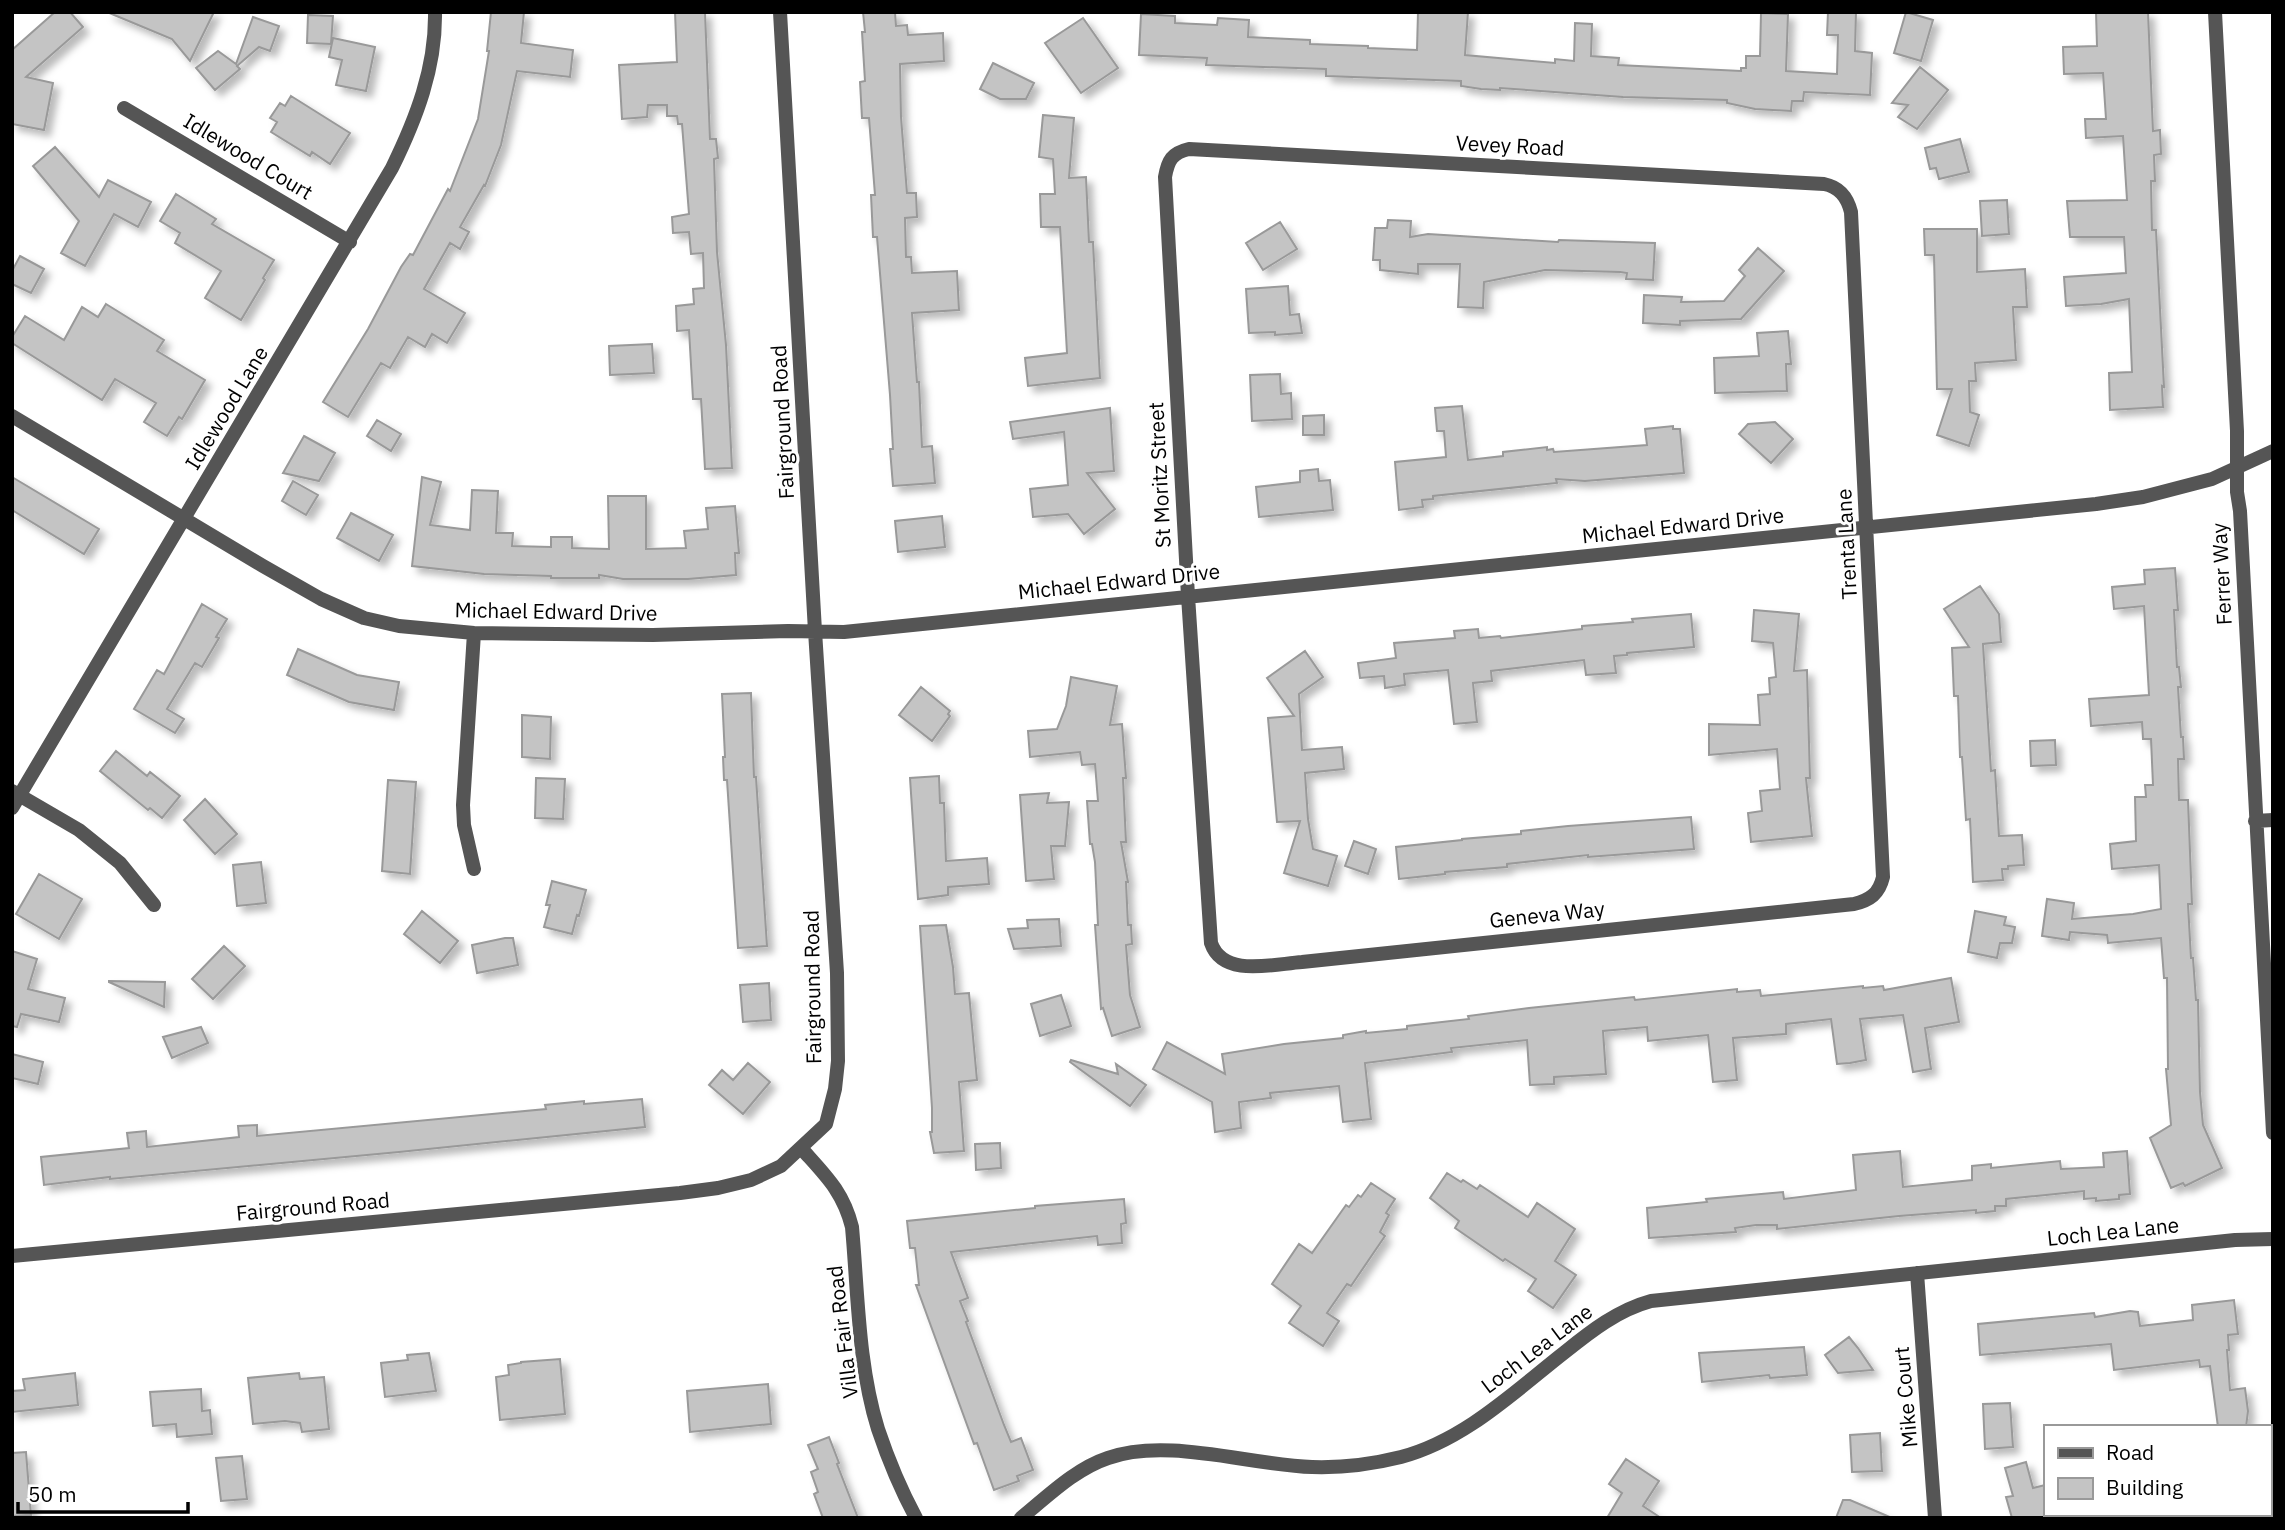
<svg xmlns="http://www.w3.org/2000/svg" width="2285" height="1530" viewBox="0 0 2285 1530" font-family="'IBM Plex Sans',sans-serif">
  <defs>
    <filter id="shadow"><feDropShadow dx="6" dy="6" stdDeviation="3.5" flood-color="#0004"/></filter>
  </defs>
  <rect width="100%" height="100%" fill="#fff"/>
  <path fill="#c4c4c4" stroke="#999" stroke-width="2" filter="url(#shadow)" d="M55,12H70L83,27L26,77L53,83L44,130L12,124V50Z
    M107,12H214L190,61L172,39Z
    M491,12H524L521,43L573,50L570,77L517,71L501,145L485,186L484,185L460,227L469,232L460,249L450,243L424,289L465,313L447,343L432,334L425,347L408,337L390,368L381,363L348,417L323,402L368,329L401,267L410,254L413,255L448,189L450,191L478,119L489,51H487Z
    M675,12H705L710,139H716L718,158L714,159L717,252L726,345L732,468L705,469L701,399H693L689,330L677,331L676,306L694,304L693,289L704,288L703,253L691,254L689,232L673,233L672,217L689,214L682,124H678L677,116H667V105H648L647,117L622,119L619,65L677,62Z
    M863,12H895L896,26L907,25L908,35L943,33L944,61L900,64L901,117L907,193H916L917,217L905,218L906,257H911L912,273L957,271L959,310L912,313L917,382H919L922,447L932,446L935,483L893,486L890,449H893L890,395L877,237H873L871,195H875L869,118H862L860,82L865,81L862,32H865Z
    M1418,12H1468L1465,55L1555,63V59L1574,61L1575,23L1592,24L1591,56L1619,58L1618,65L1741,71V68H1746V56H1760L1761,13L1788,14L1786,71L1837,74L1838,35H1827L1828,12H1856L1855,51L1872,53L1870,95L1804,92L1803,101H1792L1791,111L1755,109L1727,103V100L1623,97L1500,88V90L1481,89L1461,86V81L1326,76V69L1206,65L1207,58L1139,55L1141,14L1175,16V23L1217,25L1218,18L1249,20L1248,37L1310,40V44L1368,46V48L1417,50Z
    M1906,12L1933,20L1921,61L1894,53Z
    M2096,12H2148L2153,131L2160,130L2161,154L2154,155L2155,181H2151L2152,230H2156L2164,387L2162,386L2163,407L2110,410L2109,373L2132,372L2129,299L2101,304L2066,306L2064,277L2126,273L2124,237H2070L2067,201L2127,200L2123,136L2086,138L2085,119H2106L2103,73L2064,74L2063,47L2097,46Z
    M308,15L333,16L331,44L307,43Z
    M253,17L279,26L270,51L259,47L237,66L240,69L215,90L196,68L218,51L236,64Z
    M1083,18L1118,68L1081,93L1045,43Z
    M333,38L375,47L366,91L336,85L342,60L329,57Z
    M993,63L1034,83L1026,99H1000L980,89Z
    M1920,67L1948,90L1917,129L1898,117L1908,105L1892,103Z
    M291,96L350,133L330,164L312,152L310,156L271,132L277,122L270,118L280,103L285,106Z
    M1043,115L1074,118L1069,178L1086,177L1089,242H1093L1100,378L1028,386L1025,358L1067,353L1060,227H1041L1040,194H1055L1053,159L1039,157Z
    M1960,139L1969,172L1939,179L1936,168L1930,169L1925,148Z
    M55,147L99,197L108,180L151,202L138,227L114,214L85,266L61,253L79,221L33,166Z
    M176,194L216,219L212,224L274,260L263,278L265,280L241,320L205,298L221,271L175,243L180,233L160,221Z
    M2007,200L2009,234L1982,236L1980,201Z
    M1388,220L1411,221L1410,237L1428,234L1558,242L1559,240L1655,243L1653,280L1626,279L1627,273L1620,272L1545,270L1484,282L1483,308L1458,307L1460,264H1418V274L1380,270V260H1373L1375,228H1387Z
    M1280,222L1297,249L1263,270L1246,243Z
    M1924,229H1977V272L2025,269L2027,307H2013L2016,360L1975,363L1976,381H1969L1970,412L1979,415L1969,446L1937,435L1952,389H1937L1934,255H1925Z
    M1758,248L1784,271L1741,319L1680,321V325L1643,323L1644,295L1682,297L1681,302L1724,301L1745,276L1739,270Z
    M20,256L44,269L31,293L12,284V271Z
    M1288,286L1290,315L1299,314L1302,333L1275,335V332L1249,333L1246,289Z
    M106,304L164,340L157,351L205,380L182,419L179,417L167,436L144,422L156,403L115,379L102,400L12,343V337L25,316L64,340L82,307L98,317Z
    M1788,331L1791,364H1786L1787,391L1715,393L1714,358L1759,356L1757,333Z
    M652,344L654,373L610,375L609,346Z
    M1280,374L1281,394L1291,393L1292,419L1252,421L1250,375Z
    M1462,406L1468,460L1503,456V452L1547,447V450L1553,449L1554,452L1647,445L1645,429L1673,426V429H1680L1684,473L1585,481L1556,479L1557,483L1433,496V499L1422,500L1423,507L1399,510L1395,462L1446,457L1444,431H1437L1435,408Z
    M1110,408L1114,471L1087,473L1115,509L1084,534L1068,514L1033,517L1030,489L1068,485L1064,432L1013,439L1010,422Z
    M1324,415V435H1303V416Z
    M377,420L401,434L391,451L367,436Z
    M1775,422L1793,439L1771,463L1739,434L1748,424Z
    M304,436L335,453L319,481L283,473Z
    M1318,469L1319,481L1330,480L1333,510L1259,517L1256,487L1300,482V471Z
    M12,477L99,529L84,554L12,510Z
    M422,477L441,482L430,525L470,530L472,490L498,491L496,533H513L512,546L551,547V537H572V548L609,549L608,496H646V549L686,548L684,531L708,529L706,508L735,506L739,553H735L736,575L688,579H623L599,575V578H551V576L484,574L412,566Z
    M293,481L318,495L306,515L282,501Z
    M351,513L393,535L379,561L337,538Z
    M942,516L945,547L898,552L895,521Z
    M2175,568L2178,610H2174L2177,667H2179L2181,687H2178L2181,737H2183L2184,759H2178L2179,800H2188L2192,904H2188L2191,958H2193L2196,1000H2198L2200,1092L2203,1125L2222,1168L2185,1186L2183,1183L2171,1188L2150,1138L2171,1125L2166,1069H2168L2167,978H2164L2161,938L2108,943L2107,935L2070,932L2069,940L2042,936L2047,899L2074,903L2072,919L2133,914L2161,909L2159,865L2112,869L2110,844L2136,841L2135,797H2146L2145,785H2153L2151,739H2143L2142,722L2091,726L2089,699L2149,695L2144,606L2114,609L2112,587L2145,584L2144,570Z
    M1980,586L1999,614L2001,642L1983,644L1991,771L1995,770L1999,836L2022,835L2024,865L2008,866V869H2002L2003,880L1973,882L1970,819L1966,820L1962,757H1960L1958,696H1954L1952,648L1969,647L1944,609Z
    M202,604L227,619L216,637L219,638L202,667L195,663L167,709L184,719L175,733L134,709L157,670L164,674Z
    M1754,610L1799,614L1794,671L1807,670L1810,778H1806L1812,836L1751,842L1748,813L1762,811L1760,791L1780,789L1777,749L1709,755V724L1760,725L1758,695L1770,694L1769,678L1776,677L1773,643L1752,641Z
    M1691,614L1694,647L1627,653V655L1614,656L1616,673L1586,675L1584,660L1491,671L1492,681L1473,683L1477,722L1454,724L1448,670L1404,674L1405,685L1385,688L1384,676L1360,678L1358,663L1396,658L1394,643L1455,638L1454,631L1478,629L1479,638L1500,636L1501,638L1582,629V626L1633,622L1632,619Z
    M298,649L357,675L399,682L394,710L349,702L287,675Z
    M1305,651L1323,677L1299,694L1302,750L1342,747L1344,769L1305,773L1308,819L1313,849L1337,856L1328,886L1284,873L1300,821L1277,822L1268,718L1294,716L1267,678Z
    M1071,677L1117,686L1110,725L1122,724L1126,778H1123L1126,842H1121L1128,882H1126L1128,925H1131L1132,944L1126,945L1130,995L1140,1027L1112,1036L1103,1008L1101,1009L1095,925H1098L1095,862L1092,844H1090L1087,801H1098L1095,764L1082,765L1080,752L1030,757L1028,731L1057,729L1066,706Z
    M921,687L950,711L948,714L950,716L932,741L899,715Z
    M751,693L754,777H756L767,946L738,948L727,780H724L723,757H725L722,694Z
    M522,715L551,717L550,759L522,757Z
    M2055,740L2056,765L2031,766L2030,741Z
    M116,751L147,776L150,772L180,796L162,818L150,808L148,810L100,771Z
    M939,776L940,803H944L946,861L987,858L989,884L948,887V895L918,899L910,778Z
    M536,778L565,779L563,819L535,818Z
    M388,780L416,782L410,874L382,871Z
    M1049,793L1047,803L1069,802L1065,846H1051L1054,879L1026,881L1020,795Z
    M205,799L237,834L215,854L184,820Z
    M1691,817L1694,849L1588,857V855L1507,864V867L1445,872V874L1399,879L1396,847L1462,840V839L1521,834V831L1568,826Z
    M1354,841L1376,849L1368,874L1345,866Z
    M261,862L266,903L237,906L233,865Z
    M39,874L82,899L59,939L16,914Z
    M552,881L586,890L579,916L577,915L572,934L544,927L550,905H546Z
    M422,911L458,941L440,963L404,934Z
    M1975,911L2006,917L2004,925L2015,927L2012,943H2000L1997,958L1968,952Z
    M1059,919L1061,946L1014,949L1008,929L1028,928L1027,920Z
    M946,925L953,967L955,994L969,993L977,1080L959,1082L964,1151L934,1153L930,1132H932V1108L920,926Z
    M505,938H513L518,965L477,973L472,945Z
    M224,946L245,966L213,999L192,979Z
    M12,951L37,959L28,989L65,998L59,1022L21,1014L17,1027L12,1026Z
    M1951,978L1959,1022L1925,1028L1931,1069L1913,1072L1903,1015L1860,1019L1866,1060L1850,1063L1837,1064L1831,1019L1786,1024V1034L1733,1038L1737,1080L1713,1082L1708,1035L1648,1041L1647,1027L1603,1031L1606,1074L1554,1077V1084L1530,1085L1527,1040L1451,1048L1452,1052L1365,1063L1371,1119L1343,1122L1339,1086L1270,1093L1271,1098L1239,1102L1241,1128L1215,1132L1212,1102L1153,1069L1167,1042L1225,1074L1222,1054L1284,1044L1343,1038V1035L1366,1031V1033L1407,1029V1026L1469,1019L1468,1016L1529,1008L1634,997L1635,1000L1737,989V992L1760,990L1761,996L1863,986V988L1883,986L1884,990Z
    M109,981L165,982L164,1007L109,982Z
    M769,983L771,1020L743,1022L740,985Z
    M1061,995L1071,1026L1040,1036L1031,1004Z
    M201,1027L208,1043L172,1058L163,1037Z
    M12,1054L43,1062L38,1084L12,1078Z
    M1071,1060L1118,1074L1116,1064L1146,1085L1130,1106L1070,1062Z
    M748,1063L770,1082L743,1114L709,1085L722,1070L733,1080Z
    M642,1099L645,1127L399,1152L110,1179V1177L44,1185L41,1157L129,1148L127,1133L146,1131L147,1147L239,1137L238,1126L257,1125V1136L546,1109L545,1105L584,1101V1104Z
    M1000,1143L1001,1168L976,1170L975,1144Z
    M1900,1151L1903,1187L1972,1180V1166L1991,1164V1168L2060,1161L2061,1169L2104,1167L2103,1153L2127,1151L2130,1194L2119,1195V1199L2096,1201V1198L2084,1199V1191L2046,1195L2006,1199V1206H1995V1211L1976,1213V1210L1899,1216L1777,1229V1225H1756L1735,1228L1736,1232L1649,1238L1647,1208L1707,1202L1706,1199L1783,1192L1784,1199L1856,1190L1853,1155Z
    M1447,1173L1461,1182L1463,1180L1477,1189L1480,1185L1528,1217L1537,1203L1575,1229L1555,1261L1576,1275L1553,1308L1528,1291L1536,1279L1505,1259L1503,1261L1455,1228L1459,1221L1430,1198Z
    M1371,1183L1395,1199L1386,1213L1389,1215L1380,1232L1385,1236L1351,1286L1347,1284L1327,1313L1339,1321L1323,1346L1289,1323L1301,1306L1272,1284L1299,1244L1312,1253L1346,1205L1349,1207L1358,1195L1361,1197Z
    M1124,1199L1126,1223L1121,1224L1122,1243L1098,1245L1097,1236L951,1252L968,1298L960,1301L968,1321L966,1322L1004,1425L1011,1442L1021,1438L1033,1470L1017,1476L1019,1481L994,1490L977,1443L974,1444L916,1285H919L915,1248H910L907,1221L1035,1208V1206Z
    M2234,1300L2238,1334L2228,1335L2229,1350H2227L2230,1390L2245,1388L2248,1411L2246,1427H2218L2210,1366L2200,1367L2199,1360L2114,1370L2111,1344L1980,1355L1978,1324L2094,1313L2095,1317L2130,1311L2138,1312L2140,1326L2193,1320L2192,1305Z
    M1849,1337L1858,1348L1873,1370L1838,1373L1825,1355Z
    M1804,1347L1807,1375L1770,1378L1769,1375L1702,1382L1699,1353Z
    M429,1353L436,1391L385,1397L381,1363L408,1360L407,1355Z
    M560,1359L565,1414L500,1420L496,1377L509,1375L508,1365L521,1363V1362Z
    M75,1373L78,1405L12,1412V1391L25,1390L23,1379Z
    M299,1373L300,1379L324,1377L329,1429L302,1432L300,1423L285,1421L253,1424L248,1378Z
    M768,1384L771,1424L690,1432L687,1391Z
    M201,1389L202,1411L210,1410L212,1434L177,1437L176,1424L153,1426L150,1392Z
    M2010,1403L2013,1447L1985,1449L1983,1404Z
    M1880,1433L1882,1471L1852,1472L1850,1435Z
    M829,1437L839,1463L837,1464L858,1518H823L814,1494L818,1492L811,1472L818,1469L808,1445Z
    M26,1452L31,1515L12,1516V1453Z
    M242,1456L247,1499L221,1501L216,1458Z
    M1626,1459L1659,1481L1643,1506L1661,1518H1607L1622,1493L1609,1484Z
    M2026,1462L2033,1488L2045,1485V1518H2012L2006,1497L2013,1496L2005,1468Z
    M1843,1500H1850L1892,1518H1836Z"/>
  <g fill="none" stroke-linecap="round" stroke-linejoin="round">
    <path stroke="#555" stroke-width="14" d="M2215,12L2237,431V492L2240,511L2273,1133
      M124,108L350,242
      M1189,149L1824,184C1839,187 1847,196 1851,212L1883,877C1879,894 1870,900 1854,904L1302,962C1273,964 1223,978 1211,943L1188,596L1165,177C1168,160 1172,153 1189,149Z
      M12,416L263,566L321,599L364,618L399,626L474,633L653,635L788,631L844,632L2096,504L2143,497L2212,479L2273,451
      M12,791L79,830L120,863L154,905
      M12,808L392,168C416,119 436,68 435,12
      M2255,821L2273,820
      M474,869L464,825L463,805L474,633
      M801,1148C825,1175 843,1191 852,1227C858,1293 858,1365 878,1429C888,1459 901,1490 916,1518
      M12,1256L680,1193L718,1188L751,1180L781,1166L826,1124L835,1089L838,1061L837,973L815,631L780,12
      M1917,1273L1935,1518
      M1021,1518C1048,1496 1075,1469 1108,1458C1167,1437 1249,1465 1312,1467C1342,1468 1373,1464 1401,1457C1465,1440 1515,1391 1565,1352C1591,1331 1618,1310 1651,1301L2235,1240L2273,1239"/>
  </g>
  <g text-anchor="middle" stroke-width="6" stroke-linejoin="round" paint-order="stroke">
    <g font-size="21" fill="#000" stroke="#fff">
      <text transform="translate(1510 146) rotate(3)" y="7">Vevey Road</text>
      <text transform="translate(248 157) rotate(31)" y="7">Idlewood Court</text>
      <text transform="translate(227 408) rotate(-59)" y="7">Idlewood Lane</text>
      <text transform="translate(783 422) rotate(-93)" y="7">Fairground Road</text>
      <text transform="translate(1160 475) rotate(-93)" y="7">St Moritz Street</text>
      <text transform="translate(1683 526) rotate(-6)" y="7">Michael Edward Drive</text>
      <text transform="translate(1847 544) rotate(-93)" y="7">Trenta Lane</text>
      <text transform="translate(2222 574) rotate(-93)" y="7">Ferrer Way</text>
      <text transform="translate(1119 582) rotate(-6)" y="7">Michael Edward Drive</text>
      <text transform="translate(556 612) rotate(1)" y="7">Michael Edward Drive</text>
      <text transform="translate(1547 915) rotate(-6)" y="7">Geneva Way</text>
      <text transform="translate(813 987) rotate(-91)" y="7">Fairground Road</text>
      <text transform="translate(313 1207) rotate(-5)" y="7">Fairground Road</text>
      <text transform="translate(2113 1232) rotate(-6)" y="7">Loch Lea Lane</text>
      <text transform="translate(843 1332) rotate(-97)" y="7">Villa Fair Road</text>
      <text transform="translate(1537 1349) rotate(-37)" y="7">Loch Lea Lane</text>
      <text transform="translate(1906 1397) rotate(-95)" y="7">Mike Court</text>
    </g>
  </g>
  <rect width="2285" height="1530" fill="none" stroke="#000000" stroke-width="28"/>
  <rect x="2044" y="1425" width="228" height="91" fill="#ffffff" stroke="#999999" stroke-width="2"/>
  <rect x="2058" y="1448" width="35" height="10" fill="#555555" stroke="#999999" stroke-width="2"/>
  <text x="2106" y="1460" font-size="21" fill="#000000">Road</text>
  <rect x="2058" y="1478" width="35" height="21" fill="#c4c4c4" stroke="#999999" stroke-width="2"/>
  <text x="2106" y="1495" font-size="21" fill="#000000">Building</text>
  <path d="M18 1502v10h170v-10" fill="none" stroke="#000000" stroke-width="3.5"/>
  <text x="28" y="1502" font-size="21" fill="#000000" stroke="#ffffff" stroke-width="5" paint-order="stroke">50 m</text>
</svg>
